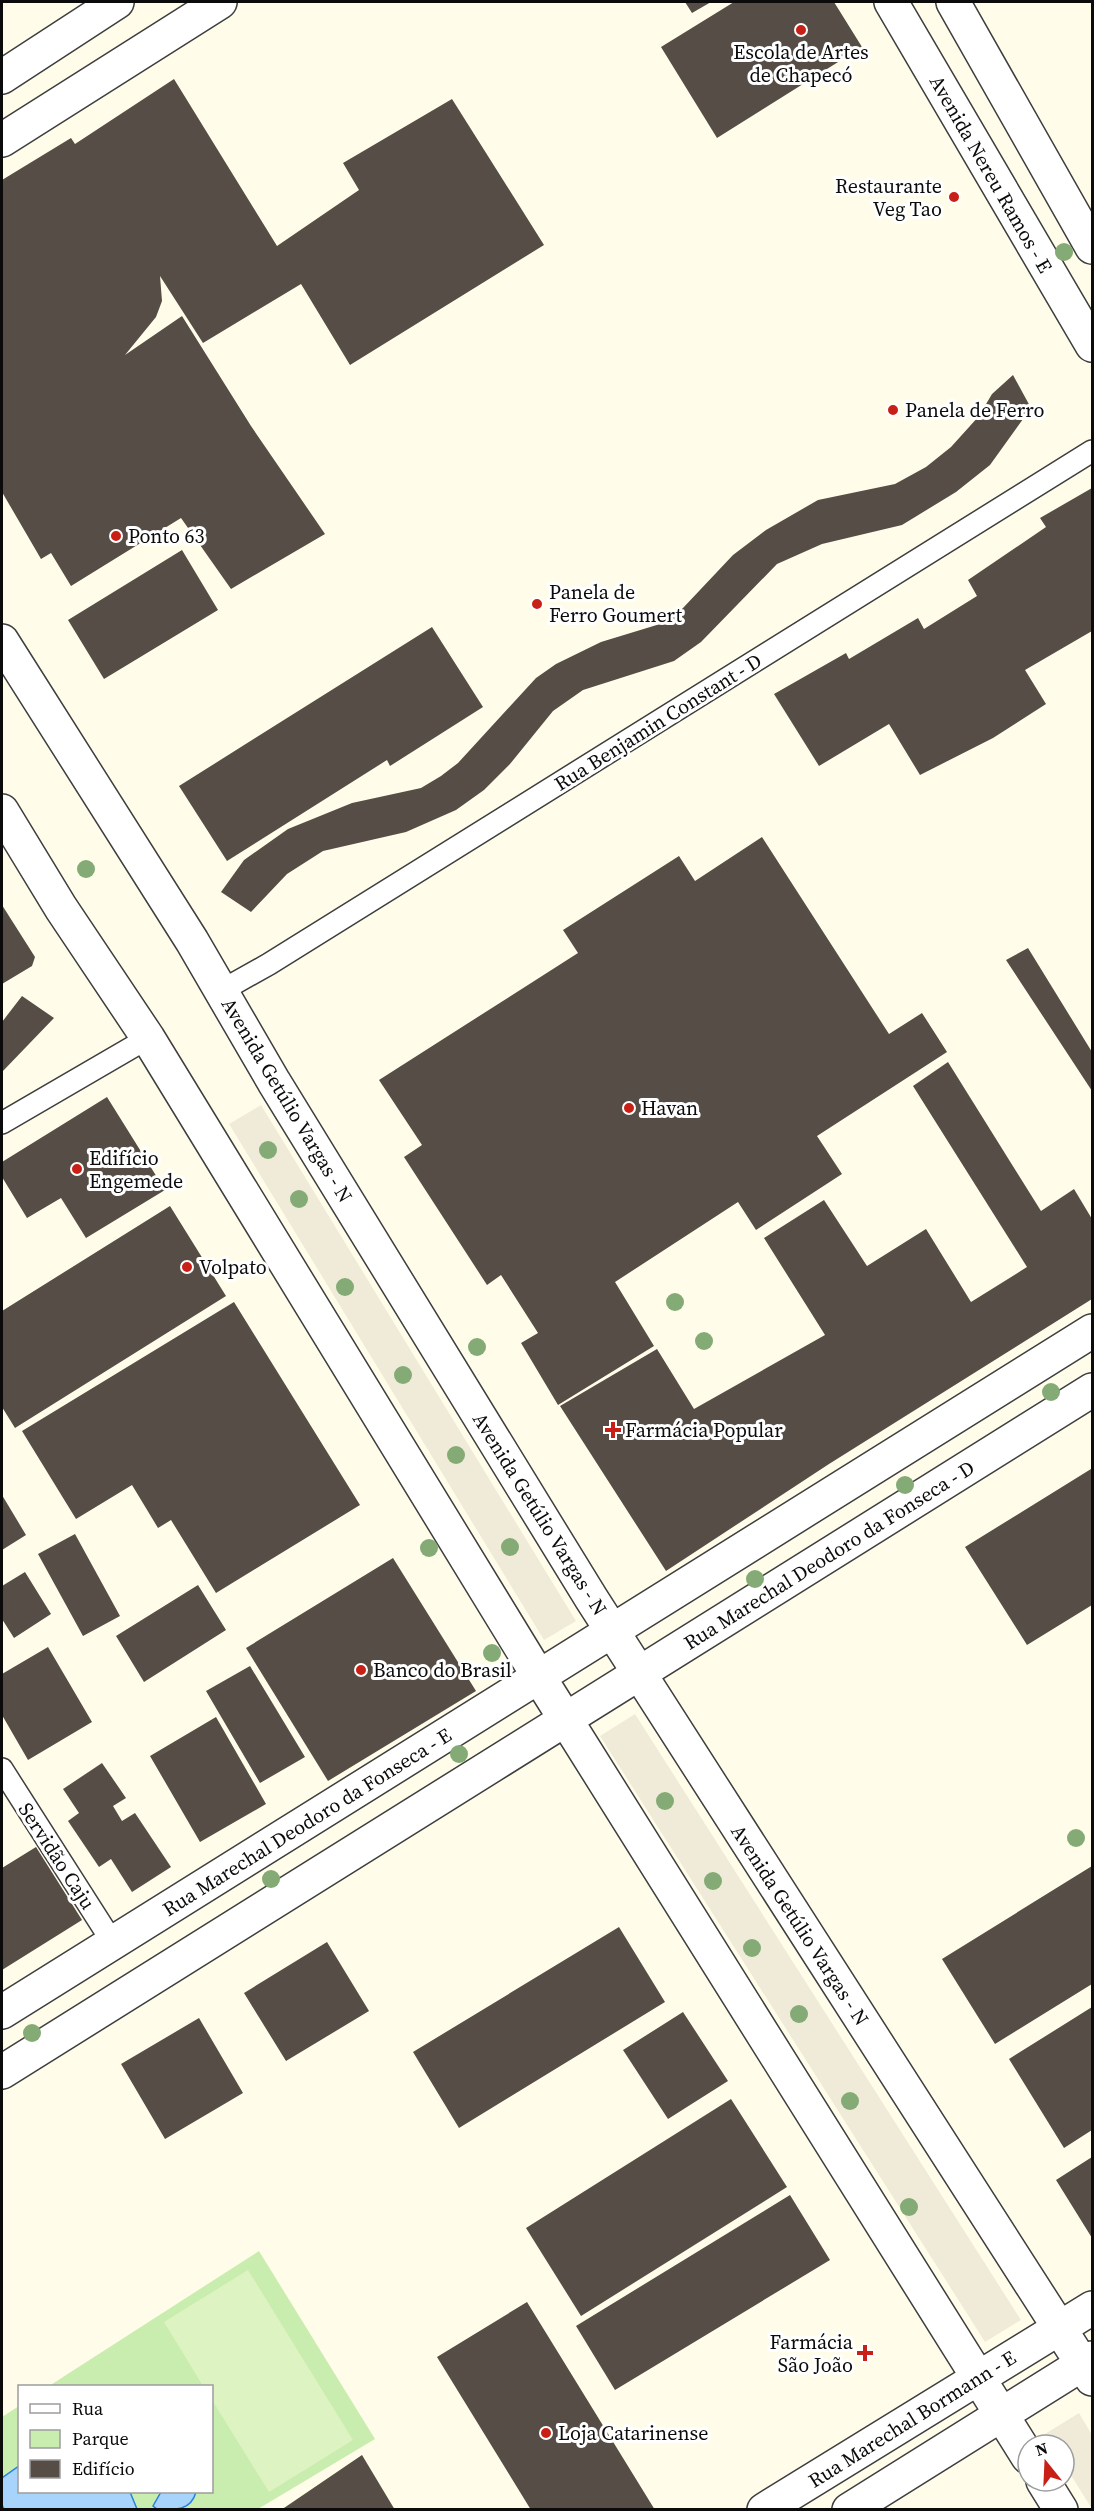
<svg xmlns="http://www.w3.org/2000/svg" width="1094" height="2511" viewBox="0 0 1094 2511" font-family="'Source Serif 4',serif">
  <rect width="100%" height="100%" fill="#fffde9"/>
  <path fill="#c9edaf" d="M259,2251L375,2439L258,2509L2,2510V2417L19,2406L20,2492H212V2386H49Z"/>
  <path fill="#ddf3c2" d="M248,2270L353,2440L269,2492L212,2400V2386H203L164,2322Z"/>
  <path fill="#efebd8" d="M261,1105L576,1621L544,1640L229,1124Z
    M635,1714L1021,2320L985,2342L600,1736Z
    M1079,2413L1092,2435V2509L1064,2464V2445H1052L1045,2434Z"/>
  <path fill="#a8d4fc" stroke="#2882db" stroke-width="1.5" d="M19,2466L20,2492H130L137,2509H4L2,2505V2478Z
    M161,2492H196C191,2511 175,2510 157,2509L153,2506Z"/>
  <path fill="#554d46" d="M685,2H711L692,13Z
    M734,2H834L862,47L717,138L661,47Z
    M174,79L277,246L359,190L343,163L452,99L544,245L350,365L301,284L203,343L160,276L162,301L156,317L125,355L182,316L251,426L325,534L231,589L181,518L71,586L51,553L41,559L2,492V180L71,138L75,144Z
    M1013,375L1031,408L990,465L956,492L902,525L822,544L777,564L701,642L674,661L583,690L553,711L510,764L484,790L456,810L406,832L323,851L287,874L251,912L221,892L244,860L288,829L352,803L421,788L441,776L458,763L536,678L556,664L601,642L660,624L683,608L733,555L766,530L818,500L895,484L926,467L951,447L979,416L992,394Z
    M1092,488V631L1025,670L1046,704L993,738L920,775L889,724L819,766L774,694L846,653L849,659L918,618L924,629L977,596L968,580L1046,527L1040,518Z
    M182,550L218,610L104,679L68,620Z
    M432,627L483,707L390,766L387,760L227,861L179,786Z
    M762,837L889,1034L922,1013L947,1052L817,1136L842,1174L756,1230L738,1202L615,1282L654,1346L558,1405L521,1343L538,1333L501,1275L487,1285L404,1157L422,1145L379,1080L578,953L563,930L679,856L695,881Z
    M2,905L35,957L32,966L2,984Z
    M1028,948L1092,1052V1091L1006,960Z
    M22,996L54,1018L2,1072V1022Z
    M948,1062L1041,1211L1074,1189L1092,1219V1299L829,1464L666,1571L560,1406L657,1349L694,1409L825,1335L764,1238L824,1200L867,1266L926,1229L971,1302L1027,1267L913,1086Z
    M107,1097L165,1190L86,1238L61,1198L27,1218L2,1177V1162Z
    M170,1206L226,1296L15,1428L2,1407V1311Z
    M234,1302L360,1505L216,1593L171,1520L158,1528L132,1485L76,1519L22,1431Z
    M1091,1469L1092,1605L1027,1645L965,1547Z
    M2,1495L26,1535L2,1550Z
    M75,1534L120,1616L83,1636L38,1554Z
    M393,1558L476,1691L328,1781L246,1648Z
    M25,1572L51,1614L14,1638L2,1619V1586Z
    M198,1585L226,1630L144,1682L116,1636Z
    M48,1647L92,1722L28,1760L2,1715V1674Z
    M250,1666L305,1757L260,1783L206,1691Z
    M216,1717L266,1804L200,1842L150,1756Z
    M102,1763L126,1798L113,1806L122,1821L135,1813L171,1867L132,1892L111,1859L99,1867L68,1821L79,1813L63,1789Z
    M36,1847L82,1920L2,1970V1868Z
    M1092,1866V1984L995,2044L942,1959Z
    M619,1927L665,2002L459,2128L413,2052Z
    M327,1942L369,2011L286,2061L244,1993Z
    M1092,2007V2130L1064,2148L1009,2059Z
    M683,2012L728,2081L668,2119L623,2050Z
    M199,2018L243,2093L165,2139L121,2064Z
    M731,2099L787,2187L581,2316L526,2228Z
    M1092,2157V2238L1056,2180Z
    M790,2195L830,2260L615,2390L576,2326Z
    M527,2302L655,2510H531L437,2357Z
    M362,2455L395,2510H281Z"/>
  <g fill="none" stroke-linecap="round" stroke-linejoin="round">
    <defs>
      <path id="service" d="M221,991L269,964L1092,451
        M2,1123L148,1038
        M2,1769L113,1943"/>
      <path id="tertiary" d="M891,2L1092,345
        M953,2L1092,247
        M2,77L117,2
        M2,140L220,2
        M2,641L192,941L274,1082L591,1598L1092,2379
        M2,811L61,908L148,1038L539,1677L1028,2457
        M2,2012L1092,1331
        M2,2072L1092,1390
        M1043,2481L1061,2510
        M764,2510L1092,2308
        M849,2510L1092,2358"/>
    </defs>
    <use href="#service" stroke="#3e3e3e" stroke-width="24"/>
    <use href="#tertiary" stroke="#3e3e3e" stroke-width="36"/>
    <use href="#service" stroke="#fff" stroke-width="21"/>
    <use href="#tertiary" stroke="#fff" stroke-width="33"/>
  </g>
  <g fill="#84ab75">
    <circle cx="1064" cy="252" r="9"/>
    <circle cx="86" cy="869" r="9"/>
    <circle cx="268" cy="1150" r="9"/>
    <circle cx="299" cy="1199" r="9"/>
    <circle cx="345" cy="1287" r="9"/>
    <circle cx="675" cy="1302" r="9"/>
    <circle cx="704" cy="1341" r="9"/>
    <circle cx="477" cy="1347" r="9"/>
    <circle cx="403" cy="1375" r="9"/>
    <circle cx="1051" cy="1392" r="9"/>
    <circle cx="456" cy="1455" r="9"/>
    <circle cx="905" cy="1485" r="9"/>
    <circle cx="510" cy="1547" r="9"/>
    <circle cx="429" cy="1548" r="9"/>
    <circle cx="755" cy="1579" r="9"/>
    <circle cx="492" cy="1653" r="9"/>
    <circle cx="459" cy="1754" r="9"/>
    <circle cx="665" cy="1801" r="9"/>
    <circle cx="1076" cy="1838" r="9"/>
    <circle cx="271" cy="1879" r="9"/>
    <circle cx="713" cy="1881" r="9"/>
    <circle cx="752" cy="1948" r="9"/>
    <circle cx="799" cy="2014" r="9"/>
    <circle cx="32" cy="2033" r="9"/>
    <circle cx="850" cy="2101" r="9"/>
    <circle cx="909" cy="2207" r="9"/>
  </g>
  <g fill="#c81f16" stroke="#fff" stroke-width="2">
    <circle cx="801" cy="30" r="6"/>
    <circle cx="954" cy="197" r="6"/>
    <circle cx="893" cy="410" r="6"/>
    <circle cx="116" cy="536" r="6"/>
    <circle cx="537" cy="604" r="6"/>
    <circle cx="629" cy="1108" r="6"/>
    <circle cx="77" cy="1169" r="6"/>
    <circle cx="187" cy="1267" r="6"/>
    <path d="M610 1421h6v6h6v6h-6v6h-6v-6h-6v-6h6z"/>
    <circle cx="361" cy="1670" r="6"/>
    <path d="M862 2344h6v6h6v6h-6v6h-6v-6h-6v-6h6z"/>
    <circle cx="546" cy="2433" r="6"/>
  </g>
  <g text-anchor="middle" stroke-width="6" stroke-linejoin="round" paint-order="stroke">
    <g font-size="20" fill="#0b0b0b" stroke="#fff" text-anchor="start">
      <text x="801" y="59" text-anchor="middle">Escola de Artes<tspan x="801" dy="23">de Chapecó</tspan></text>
      <text x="942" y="193" text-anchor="end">Restaurante<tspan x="942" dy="23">Veg Tao</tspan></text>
      <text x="905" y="417">Panela de Ferro</text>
      <text x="128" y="543">Ponto 63</text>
      <text x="549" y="599">Panela de<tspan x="549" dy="23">Ferro Goumert</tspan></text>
      <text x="641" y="1115">Havan</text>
      <text x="89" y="1165">Edifício<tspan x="89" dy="23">Engemede</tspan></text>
      <text x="199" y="1274">Volpato</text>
      <text x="625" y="1437">Farmácia Popular</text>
      <text x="373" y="1677">Banco do Brasil</text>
      <text x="853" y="2349" text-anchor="end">Farmácia<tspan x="853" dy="23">São João</tspan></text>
      <text x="558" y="2440">Loja Catarinense</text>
    </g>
    <g font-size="20" fill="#0b0b0b" stroke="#fff">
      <text transform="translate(991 174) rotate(60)" y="7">Avenida Nereu Ramos - E</text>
      <text transform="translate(658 722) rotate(-32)" y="7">Rua Benjamin Constant - D</text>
      <text transform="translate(287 1100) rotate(59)" y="7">Avenida Getúlio Vargas - N</text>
      <text transform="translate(540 1514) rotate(58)" y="7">Avenida Getúlio Vargas - N</text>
      <text transform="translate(829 1555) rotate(-32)" y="7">Rua Marechal Deodoro da Fonseca - D</text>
      <text transform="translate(307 1822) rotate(-32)" y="7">Rua Marechal Deodoro da Fonseca - E</text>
      <text transform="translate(57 1856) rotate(57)" y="7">Servidão Caju</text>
      <text transform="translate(800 1925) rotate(57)" y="7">Avenida Getúlio Vargas - N</text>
      <text transform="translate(912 2419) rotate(-32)" y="7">Rua Marechal Bormann - E</text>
    </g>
  </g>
  <rect width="1094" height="2511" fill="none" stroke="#0b0b0b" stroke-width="6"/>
  <rect x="18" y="2385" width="195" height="108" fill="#ffffff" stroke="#9d9d9d" stroke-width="1.5"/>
  <rect x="30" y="2404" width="30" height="9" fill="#ffffff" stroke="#9d9d9d" stroke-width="1.5"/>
  <text x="72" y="2415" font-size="18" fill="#0b0b0b">Rua</text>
  <rect x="30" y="2430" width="30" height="18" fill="#c9edaf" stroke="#9d9d9d" stroke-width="1.5"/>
  <text x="72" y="2445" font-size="18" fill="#0b0b0b">Parque</text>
  <rect x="30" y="2460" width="30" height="18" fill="#554d46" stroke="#9d9d9d" stroke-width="1.5"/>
  <text x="72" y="2475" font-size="18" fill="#0b0b0b">Edifício</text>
  <g transform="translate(1046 2463) rotate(342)"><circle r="28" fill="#ffffff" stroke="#9d9d9d" stroke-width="1.5"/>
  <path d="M0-4.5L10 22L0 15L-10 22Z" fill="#c81f16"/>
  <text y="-9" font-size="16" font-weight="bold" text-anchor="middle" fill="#0b0b0b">N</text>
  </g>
</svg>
